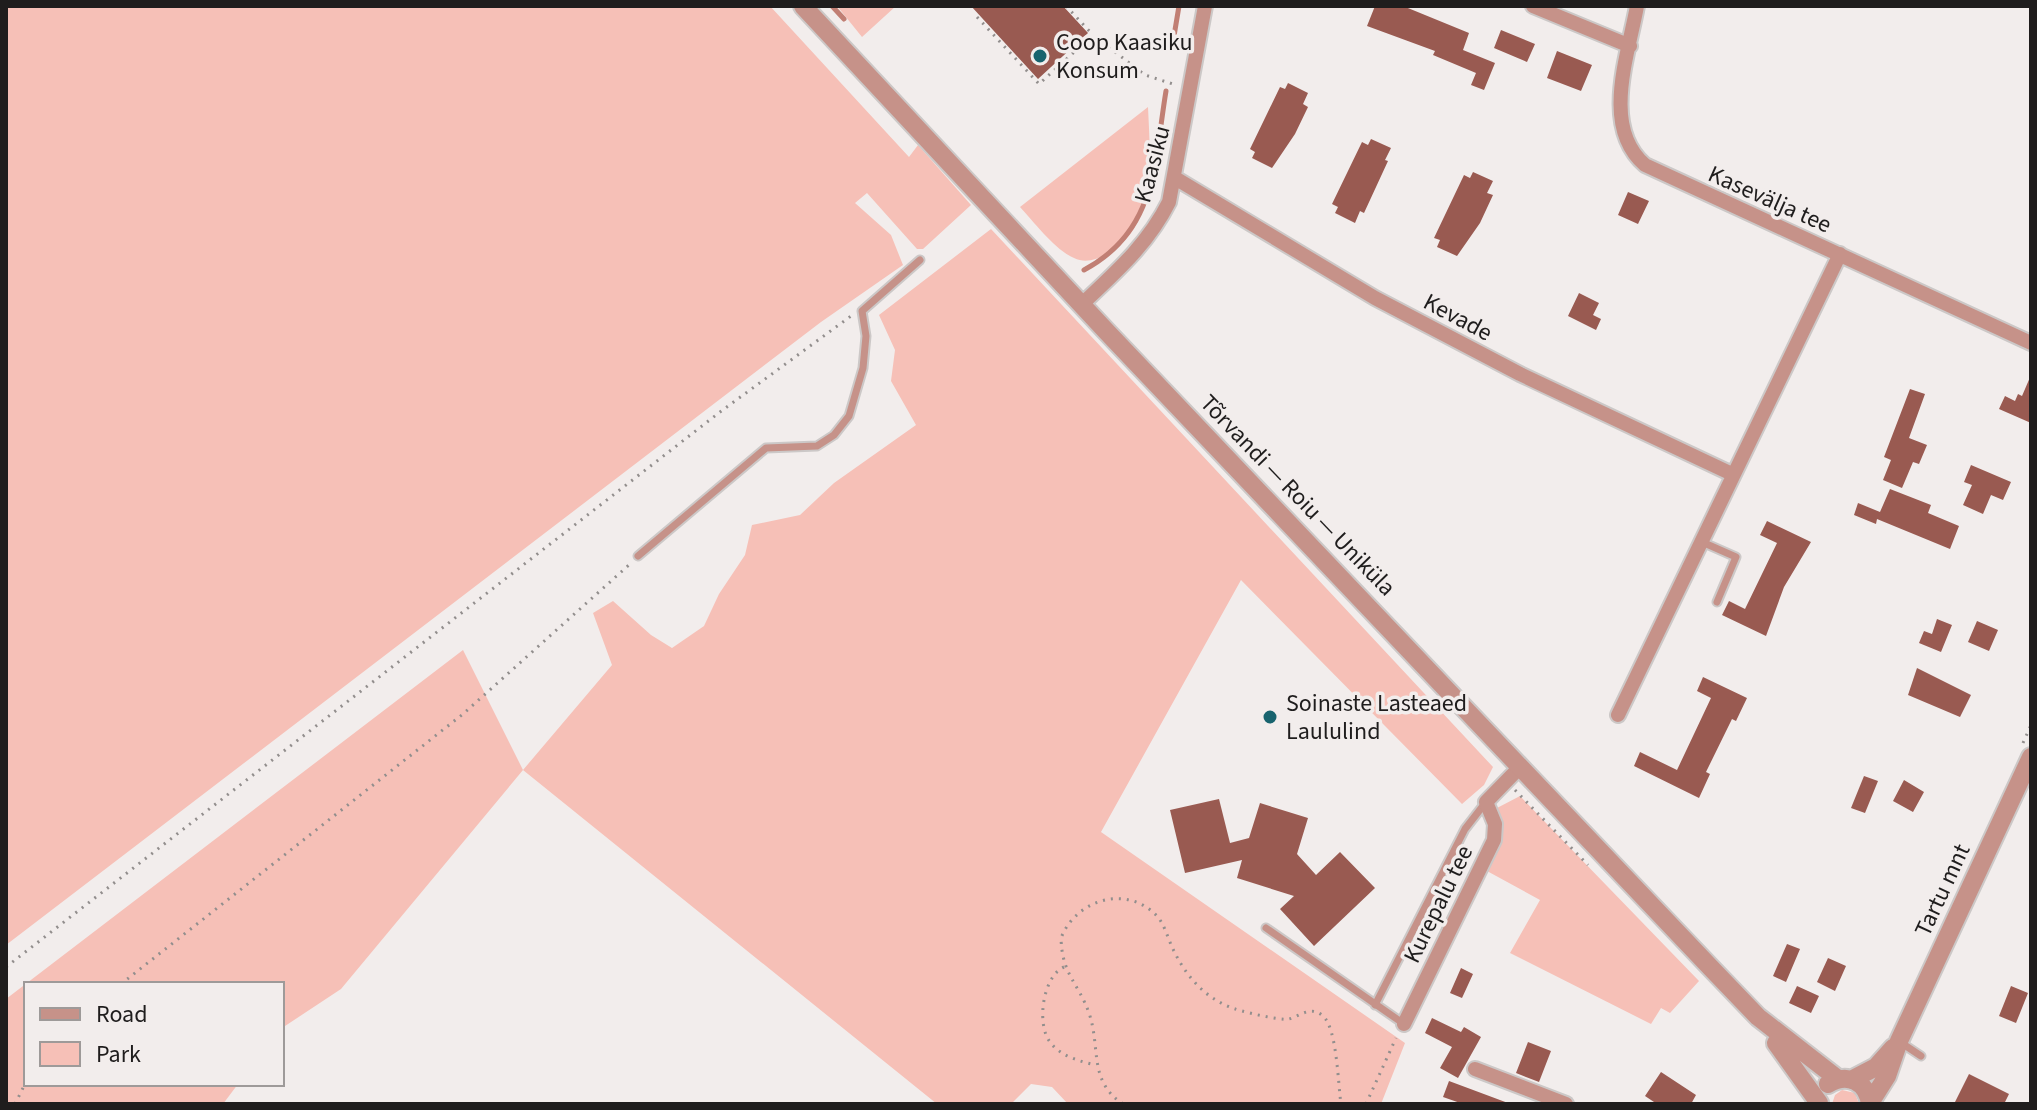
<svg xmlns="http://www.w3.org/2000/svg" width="2037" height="1110" viewBox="0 0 2037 1110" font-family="'Source Sans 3',sans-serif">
  <rect width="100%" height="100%" fill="#f2edec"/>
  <path fill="#f6c0b7" d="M6,6H770L909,157L918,145L971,205L923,249H917L867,193L855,203L891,235L903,265L821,322L6,945Z
    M837,6H896L862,37Z
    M1148,107C1150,154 1158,227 1108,253C1098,259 1086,264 1074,258C1054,249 1035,223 1020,207Z
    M991,229L1493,767L1484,785L1462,804L1241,580L1101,832L1405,1043L1381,1104H1068L1052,1087L1031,1084L1011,1104H937L523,770L341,989L282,1028V984H26V1084H238L223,1104H6V999L463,650L523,770L612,665L593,613L613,601L651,635L672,648L704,626L719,594L745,555L752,525L800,515L834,483L916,425L891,381L895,350L879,315Z
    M1520,796L1699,981L1670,1013L1661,1008L1651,1024L1510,953L1540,900L1487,871L1502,830L1497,808Z
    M1842,1090L1855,1093L1859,1104H1832L1835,1095Z"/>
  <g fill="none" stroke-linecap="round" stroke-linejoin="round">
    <path stroke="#c17f74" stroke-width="5" d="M832,6L844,19
      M1174,36L1179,6
      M1084,270C1157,231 1154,163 1166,91"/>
  </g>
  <path fill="#995a51" d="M971,6H1063L1088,33L1038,79Z
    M1375,6H1403L1469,33L1463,50L1495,63L1484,90L1471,85L1476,73L1433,55L1435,51L1367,26Z
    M1501,30L1535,44L1527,62L1494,48Z
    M1557,51L1592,65L1581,91L1547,78Z
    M1288,83L1308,93L1303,104L1308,107L1295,134L1272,168L1252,158L1255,152L1250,149L1280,87L1285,89Z
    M1371,139L1391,148L1385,160L1388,161L1364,213L1360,211L1355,223L1335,213L1338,207L1332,204L1362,142L1368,145Z
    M1473,172L1493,181L1487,193L1493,195L1480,223L1457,256L1437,247L1440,240L1434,238L1464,175L1470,178Z
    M1628,192L1649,201L1638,224L1618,215Z
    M1579,293L1599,303L1593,315L1601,319L1596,330L1568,316Z
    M2031,375V423L1999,409L2005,396L2015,401L2018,394L2022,396Z
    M1910,389L1925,394L1909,438L1927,445L1919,464L1913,462L1902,488L1883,480L1891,460L1884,457Z
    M1971,465L2011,482L2003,500L1991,495L1983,514L1963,505L1972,485L1964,482Z
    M1890,489L1931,505L1928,513L1959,526L1950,549L1877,519L1876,524L1854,515L1858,503L1880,512Z
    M1767,521L1811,542L1784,587L1766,636L1722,615L1729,601L1745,609L1777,543L1760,535Z
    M1937,619L1952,625L1941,652L1919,643L1924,631L1932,634Z
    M1977,621L1998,630L1989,651L1968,642Z
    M1917,668L1971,695L1960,717L1908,695Z
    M1703,677L1747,698L1736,721L1732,719L1706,772L1710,774L1699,798L1634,766L1640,752L1677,770L1711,698L1697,691Z
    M1864,776L1878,781L1865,813L1851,808Z
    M1904,780L1924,792L1913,812L1893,801Z
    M1219,799L1230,843L1249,838L1260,803L1308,818L1297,854L1316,875L1340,852L1375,888L1314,946L1280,909L1294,896L1237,878L1242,860L1185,873L1170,810Z
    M1787,944L1800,949L1786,982L1773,976Z
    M1828,958L1846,966L1835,991L1817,982Z
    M1461,968L1473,974L1462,998L1450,993Z
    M1797,986L1819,996L1811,1013L1789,1003Z
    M2011,986L2028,993L2016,1023L1999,1016Z
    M1432,1018L1461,1032L1464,1027L1481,1037L1458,1078L1440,1068L1452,1047L1425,1033Z
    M1528,1042L1551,1051L1539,1082L1516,1073Z
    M1661,1072L1696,1095L1691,1104H1657L1645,1096Z
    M1969,1074L2009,1094L2004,1104H1954Z
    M1449,1081L1508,1103V1104H1463L1443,1097Z"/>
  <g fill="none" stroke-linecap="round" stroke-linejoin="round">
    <defs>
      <path id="service" d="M1702,542L1736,557L1717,602
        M638,556L766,448L817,446L834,435L849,416L863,368L866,336L862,311L920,260
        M1266,928L1404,1024
        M1375,1005L1465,829L1486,802
        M1900,1042L1921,1056"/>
      <path id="minor" d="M1533,6L1630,46
        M1637,6C1628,56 1601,127 1645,165L2031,343
        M1175,178L1375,298L1520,374L1732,474
        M1082,304C1116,272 1148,244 1169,202L1205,6
        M1618,715L1840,254
        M1404,1024L1494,840L1495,824L1486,802L1521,766
        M1475,1069L1566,1104"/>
      <path id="tertiary" d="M803,6L1107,332L1711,968L1758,1017L1838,1079
        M1776,1043L1819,1103
        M1853,1079L1876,1067L1893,1048
        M1828,1084C1848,1072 1867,1082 1870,1104
        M1870,1103L1887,1076L1899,1041L2031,757"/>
    </defs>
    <use href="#service" stroke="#ccc8c7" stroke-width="11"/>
    <use href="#minor" stroke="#ccc8c7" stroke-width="18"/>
    <use href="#tertiary" stroke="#ccc8c7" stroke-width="22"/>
    <path stroke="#928e8d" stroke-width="3" stroke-dasharray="2 6" stroke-linecap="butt" d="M1066,6L1093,35
      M977,17L1039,84L1093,35L1145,75L1176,85
      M2023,743L2031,725
      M1515,790L1588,865
      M6,967L720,412L851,316
      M1064,967C1043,976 1036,1024 1050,1042C1060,1056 1079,1061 1095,1065
      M121,984L463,714L630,564
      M15,1104L26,1082
      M1123,1104C1088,1081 1101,1048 1089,1013C1078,982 1062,975 1061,938C1076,900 1125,884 1156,915C1164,923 1167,936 1172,947C1184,973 1202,996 1230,1007C1238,1011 1281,1021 1289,1019C1300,1016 1311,1005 1323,1016C1337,1028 1338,1084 1341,1104
      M1366,1104L1396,1038"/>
    <use href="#service" stroke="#c69289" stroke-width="7"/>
    <use href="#minor" stroke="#c69289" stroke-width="14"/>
    <use href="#tertiary" stroke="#c69289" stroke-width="18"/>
  </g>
  <g fill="#18636e" stroke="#f2edec" stroke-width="3">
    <circle cx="1040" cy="56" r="8"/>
    <circle cx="1270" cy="717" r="8"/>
  </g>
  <g text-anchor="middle" stroke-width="7" stroke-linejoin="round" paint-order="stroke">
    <g font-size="24" fill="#1f1d1d" stroke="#f2edec" text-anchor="start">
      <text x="1056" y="50">Coop Kaasiku<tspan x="1056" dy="28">Konsum</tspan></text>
      <text x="1286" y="711">Soinaste Lasteaed<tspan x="1286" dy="28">Laululind</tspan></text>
    </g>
    <g font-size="24" fill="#1f1d1d" stroke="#f2edec">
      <text transform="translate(1152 164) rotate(-75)" y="8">Kaasiku</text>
      <text transform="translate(1770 199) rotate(24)" y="8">Kasevälja tee</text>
      <text transform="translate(1458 317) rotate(28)" y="8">Kevade</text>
      <text transform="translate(1298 495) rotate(46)" y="8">Tõrvandi — Roiu — Uniküla</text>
      <text transform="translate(1942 890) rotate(-65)" y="8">Tartu mnt</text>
      <text transform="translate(1438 904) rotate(-64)" y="8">Kurepalu tee</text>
    </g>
  </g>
  <rect width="2037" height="1110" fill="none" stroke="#1f1d1d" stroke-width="16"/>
  <rect x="24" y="982" width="260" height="104" fill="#f2edec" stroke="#9e9a99" stroke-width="2"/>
  <rect x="40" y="1008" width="40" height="12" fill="#c69289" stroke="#9e9a99" stroke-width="2"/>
  <text x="96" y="1022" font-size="24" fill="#1f1d1d">Road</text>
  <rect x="40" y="1042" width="40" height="24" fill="#f6c0b7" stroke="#9e9a99" stroke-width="2"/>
  <text x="96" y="1062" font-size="24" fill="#1f1d1d">Park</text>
</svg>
